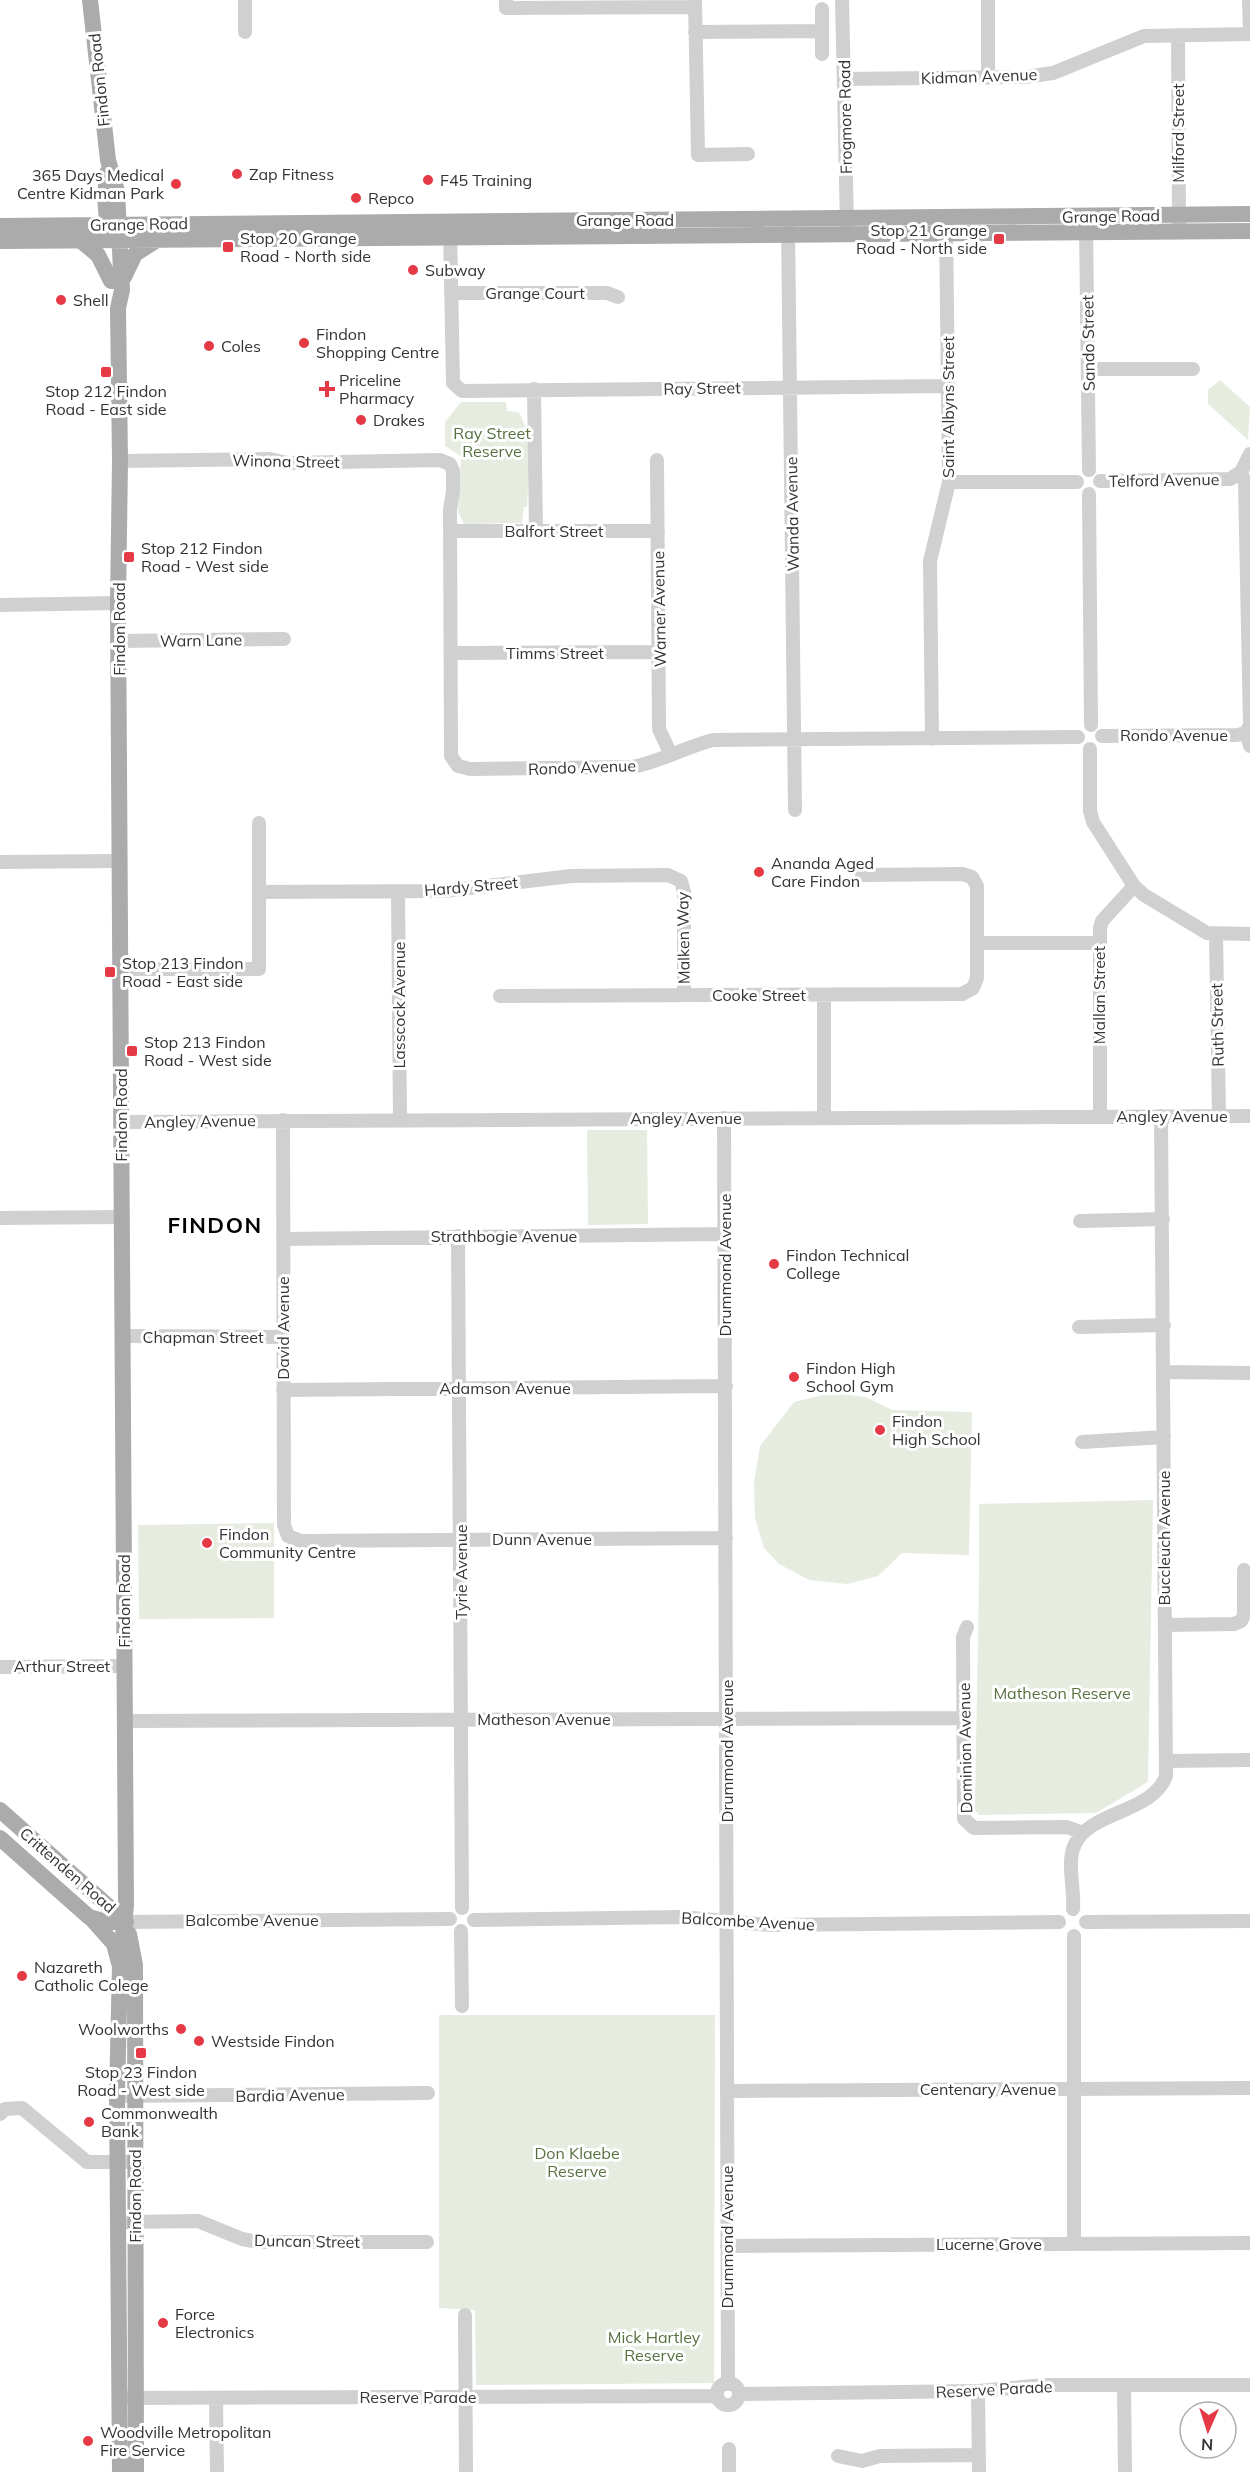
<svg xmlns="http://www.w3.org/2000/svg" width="1250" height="2472" viewBox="0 0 1250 2472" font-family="Mulish,sans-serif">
  <rect width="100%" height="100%" fill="#fff"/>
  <path fill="#e6ecdf" d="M1220,380L1250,407L1248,440L1208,404V390Z
    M461,402H506L507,411L518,412C534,431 528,482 527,507H524L522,523L464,524L458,512L461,456L445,446V422Z
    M587,1130H647L648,1224L588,1225Z
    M831,1393L866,1397L892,1410L972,1412L969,1555L902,1553L878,1576L847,1584L809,1580L779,1564L764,1548L755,1518L754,1482L760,1446L794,1402Z
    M1153,1500L1148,1782L1096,1813L979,1815L975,1810C976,1708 980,1607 979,1504Z
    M274,1523V1618L139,1619L138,1525Z
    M439,2015H715L714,2383L476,2385L475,2310L439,2308Z"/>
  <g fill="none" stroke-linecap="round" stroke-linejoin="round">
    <path stroke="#d0d0d0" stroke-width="14" d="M245,0V32
      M506,0V8L695,7
      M695,0L698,155L748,154
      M842,0L847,226
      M988,0V78
      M1249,0L1250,34
      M822,9V54
      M695,32L822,31
      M1178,35L1179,225
      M844,79L1025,77L1053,73L1144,36L1250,34
      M1086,223L1089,470
      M450,227L453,383L462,391L949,386
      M788,227L795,810
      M451,293H607L618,297
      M1088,369H1193
      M534,389L536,532
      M657,460L659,729L671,755
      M120,461L270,459L287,463L440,460L450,464L453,471V491L450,510L451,756L458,766L470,769L632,767C660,762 685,747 713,740L1078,737
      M1241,472L1245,483L1250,725L1246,733L1250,746
      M1100,481L1230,479L1241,472L1250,454
      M949,482H1077
      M1089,494L1091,725
      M450,531H658
      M0,605L118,603
      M118,641L284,639
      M451,653L659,652
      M1102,736L1237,735L1246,733
      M932,739L930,561L949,482L946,224
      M1090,749V811L1093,822L1134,886L1144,895L1207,933L1250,934
      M0,862L120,861
      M259,892L444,891L571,876L668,875L681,881L684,892V995
      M398,892L400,1119
      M1216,934L1219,1116
      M978,943H1099
      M120,969H259V823
      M824,995V1117
      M500,996L962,994L973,988L977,978V886L972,877L962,874L862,875
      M1100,1116V928L1102,921L1134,886
      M724,1118L728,2384
      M283,1120L284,1525L288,1536L301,1541L726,1538
      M122,1122L1250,1116
      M0,1218L122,1217
      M1080,1221L1163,1219
      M458,1236L462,1908
      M283,1239L725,1234
      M1079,1327L1164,1325
      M123,1336L283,1337
      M1164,1372L1250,1373
      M283,1390L726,1386
      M1082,1442L1164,1437
      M1165,1625L1234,1624L1241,1621L1244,1615V1570
      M967,1627L963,1637L964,1819L974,1828L1067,1827L1083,1833
      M0,1667L124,1666
      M125,1721L964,1718
      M1166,1761L1250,1760
      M1073,1909C1075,1890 1066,1862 1075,1844C1090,1811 1153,1813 1166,1776L1161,1116
      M474,1920L682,1917L770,1925L1059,1922
      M126,1922L450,1919
      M1086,1922L1250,1921
      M461,1931L462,2006
      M727,2091L1250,2088
      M117,2096L428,2093
      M0,2114L5,2109L22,2108L87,2162H126
      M127,2222L198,2221L242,2239L258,2242H427
      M1074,2243V1936
      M727,2246L1250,2243
      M465,2315L466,2472
      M717 2394a11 11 0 1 1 22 0a11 11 0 1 1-22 0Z
      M1124,2385L1125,2472
      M978,2391L979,2472
      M739,2394L978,2391L1045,2385H1250
      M125,2398L717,2396
      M216,2398L217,2472
      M729,2449V2472
      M838,2456L862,2461L880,2456L979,2455"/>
    <path stroke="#ababab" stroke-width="16" d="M90,0L108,160L117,191L122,290L118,308L120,461L118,603L126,1905L120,1965L117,2096L120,2472
      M107,173L105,196L108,234
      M0,226L1250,214
      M80,240L98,255L111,281
      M0,241L1250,231
      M124,277L135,254L157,240
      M0,1810L126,1922
      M0,1838L89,1917L106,1922H126
      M90,1917L114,1944L119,1963
      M129,1934L135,1965L136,2472"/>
  </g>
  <g fill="#e63946" stroke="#fff" stroke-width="2">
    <circle cx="237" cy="174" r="6"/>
    <circle cx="428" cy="180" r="6"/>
    <circle cx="176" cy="184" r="6"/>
    <circle cx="356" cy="198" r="6"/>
    <rect x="993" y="233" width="12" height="12" rx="3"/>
    <rect x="222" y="241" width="12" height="12" rx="3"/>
    <circle cx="413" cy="270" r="6"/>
    <circle cx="61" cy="300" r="6"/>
    <circle cx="304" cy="343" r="6"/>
    <circle cx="209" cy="346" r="6"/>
    <rect x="100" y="366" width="12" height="12" rx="3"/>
    <path d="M324 380h6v6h6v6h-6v6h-6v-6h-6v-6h6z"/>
    <circle cx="361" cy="420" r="6"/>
    <rect x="123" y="551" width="12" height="12" rx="3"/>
    <circle cx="759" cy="872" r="6"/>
    <rect x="104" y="966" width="12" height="12" rx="3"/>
    <rect x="126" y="1045" width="12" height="12" rx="3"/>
    <circle cx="774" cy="1264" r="6"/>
    <circle cx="794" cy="1377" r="6"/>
    <circle cx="880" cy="1430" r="6"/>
    <circle cx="207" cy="1543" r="6"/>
    <circle cx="22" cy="1976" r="6"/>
    <circle cx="181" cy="2029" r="6"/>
    <circle cx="199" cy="2041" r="6"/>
    <rect x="135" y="2047" width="12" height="12" rx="3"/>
    <circle cx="89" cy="2122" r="6"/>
    <circle cx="163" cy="2323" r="6"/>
    <circle cx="88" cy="2441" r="6"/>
  </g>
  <g text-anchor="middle" stroke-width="6" stroke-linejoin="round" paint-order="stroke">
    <g font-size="16" fill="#333" stroke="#fff">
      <text transform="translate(979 76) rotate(-2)" y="6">Kidman Avenue</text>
      <text transform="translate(99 80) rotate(-96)" y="6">Findon Road</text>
      <text transform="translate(845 117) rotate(-91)" y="6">Frogmore Road</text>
      <text transform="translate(1178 133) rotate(-90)" y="6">Milford Street</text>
      <text transform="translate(1111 216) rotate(-1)" y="6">Grange Road</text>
      <text x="625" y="226">Grange Road</text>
      <text transform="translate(139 224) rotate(-1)" y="6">Grange Road</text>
      <text x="535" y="299">Grange Court</text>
      <text transform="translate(1088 343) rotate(-91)" y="6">Sando Street</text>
      <text transform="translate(702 388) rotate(-1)" y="6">Ray Street</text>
      <text transform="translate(948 407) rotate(-90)" y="6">Saint Albyns Street</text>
      <text transform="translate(286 461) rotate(1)" y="6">Winona Street</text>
      <text transform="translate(1164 480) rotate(-1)" y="6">Telford Avenue</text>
      <text transform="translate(792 514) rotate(-91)" y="6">Wanda Avenue</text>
      <text x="554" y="537">Balfort Street</text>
      <text transform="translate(659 609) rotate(-91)" y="6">Warner Avenue</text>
      <text transform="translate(119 629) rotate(-90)" y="6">Findon Road</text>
      <text transform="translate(201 640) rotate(-1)" y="6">Warn Lane</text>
      <text x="555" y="659">Timms Street</text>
      <text x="1174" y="741">Rondo Avenue</text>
      <text transform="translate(582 767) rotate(-2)" y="6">Rondo Avenue</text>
      <text transform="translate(471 886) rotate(-5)" y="6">Hardy Street</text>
      <text transform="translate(683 938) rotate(-91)" y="6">Malken Way</text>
      <text x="759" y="1001">Cooke Street</text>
      <text transform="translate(1099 995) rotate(-90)" y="6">Mallan Street</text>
      <text transform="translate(399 1005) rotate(-90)" y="6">Lasscock Avenue</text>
      <text transform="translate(1217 1025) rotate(-91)" y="6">Ruth Street</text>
      <text transform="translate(121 1115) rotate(-90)" y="6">Findon Road</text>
      <text x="1172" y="1122">Angley Avenue</text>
      <text x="686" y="1124">Angley Avenue</text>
      <text transform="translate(200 1121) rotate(-1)" y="6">Angley Avenue</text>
      <text x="504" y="1242">Strathbogie Avenue</text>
      <text transform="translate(725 1265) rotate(-90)" y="6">Drummond Avenue</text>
      <text transform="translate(283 1328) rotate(-90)" y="6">David Avenue</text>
      <text x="203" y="1343">Chapman Street</text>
      <text x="505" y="1394">Adamson Avenue</text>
      <text transform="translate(1164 1538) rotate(-90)" y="6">Buccleuch Avenue</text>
      <text x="542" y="1545">Dunn Avenue</text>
      <text transform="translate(461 1572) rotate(-90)" y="6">Tyrie Avenue</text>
      <text transform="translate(124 1601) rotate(-90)" y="6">Findon Road</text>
      <text x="62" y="1672">Arthur Street</text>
      <text x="544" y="1725">Matheson Avenue</text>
      <text transform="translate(965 1748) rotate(-91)" y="6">Dominion Avenue</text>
      <text transform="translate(727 1751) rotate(-90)" y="6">Drummond Avenue</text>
      <text transform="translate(68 1870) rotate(41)" y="6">Crittenden Road</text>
      <text x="252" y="1926">Balcombe Avenue</text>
      <text transform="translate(748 1921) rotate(3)" y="6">Balcombe Avenue</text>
      <text x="988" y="2095">Centenary Avenue</text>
      <text transform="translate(290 2095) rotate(-1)" y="6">Bardia Avenue</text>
      <text transform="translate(135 2196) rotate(-90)" y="6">Findon Road</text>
      <text transform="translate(727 2237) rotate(-90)" y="6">Drummond Avenue</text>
      <text transform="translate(307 2241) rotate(1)" y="6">Duncan Street</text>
      <text x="989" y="2250">Lucerne Grove</text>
      <text transform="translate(994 2389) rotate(-3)" y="6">Reserve Parade</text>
      <text x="418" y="2403">Reserve Parade</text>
    </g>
    <g font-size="16" fill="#333" stroke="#fff" text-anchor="start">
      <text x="249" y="180">Zap Fitness</text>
      <text x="164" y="181" text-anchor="end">365 Days Medical<tspan x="164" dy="18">Centre Kidman Park</tspan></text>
      <text x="440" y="186">F45 Training</text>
      <text x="368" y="204">Repco</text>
      <text x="987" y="236" text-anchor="end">Stop 21 Grange<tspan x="987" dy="18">Road - North side</tspan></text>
      <text x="240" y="244">Stop 20 Grange<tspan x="240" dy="18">Road - North side</tspan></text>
      <text x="425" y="276">Subway</text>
      <text x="73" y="306">Shell</text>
      <text x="316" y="340">Findon<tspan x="316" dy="18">Shopping Centre</tspan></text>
      <text x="221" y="352">Coles</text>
      <text x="339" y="386">Priceline<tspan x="339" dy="18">Pharmacy</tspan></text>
      <text x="106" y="397" text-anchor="middle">Stop 212 Findon<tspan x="106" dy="18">Road - East side</tspan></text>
      <text x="373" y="426">Drakes</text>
      <text x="141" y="554">Stop 212 Findon<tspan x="141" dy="18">Road - West side</tspan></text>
      <text x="771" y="869">Ananda Aged<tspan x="771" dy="18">Care Findon</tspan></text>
      <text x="122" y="969">Stop 213 Findon<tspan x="122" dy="18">Road - East side</tspan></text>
      <text x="144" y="1048">Stop 213 Findon<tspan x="144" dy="18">Road - West side</tspan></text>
      <text x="786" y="1261">Findon Technical<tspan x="786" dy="18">College</tspan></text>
      <text x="806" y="1374">Findon High<tspan x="806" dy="18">School Gym</tspan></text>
      <text x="892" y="1427">Findon<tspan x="892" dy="18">High School</tspan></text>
      <text x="219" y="1540">Findon<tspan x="219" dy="18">Community Centre</tspan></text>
      <text x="34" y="1973">Nazareth<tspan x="34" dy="18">Catholic Colege</tspan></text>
      <text x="169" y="2035" text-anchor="end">Woolworths</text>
      <text x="211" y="2047">Westside Findon</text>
      <text x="141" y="2078" text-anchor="middle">Stop 23 Findon<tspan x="141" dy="18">Road - West side</tspan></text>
      <text x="101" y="2119">Commonwealth<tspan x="101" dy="18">Bank</tspan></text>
      <text x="175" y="2320">Force<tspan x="175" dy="18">Electronics</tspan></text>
      <text x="100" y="2438">Woodville Metropolitan<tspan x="100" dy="18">Fire Service</tspan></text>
    </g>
    <g font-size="16" fill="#56703f" stroke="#fff">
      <text x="492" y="439">Ray Street<tspan x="492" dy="18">Reserve</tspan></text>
      <text x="1062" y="1699">Matheson Reserve</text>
      <text x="577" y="2159">Don Klaebe<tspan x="577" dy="18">Reserve</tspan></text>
      <text x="654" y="2343">Mick Hartley<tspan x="654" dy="18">Reserve</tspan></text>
    </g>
    <g font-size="22" font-weight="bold" letter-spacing="1.5" fill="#000" stroke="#fff">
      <text x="215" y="1233">FINDON</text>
    </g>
  </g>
  <g transform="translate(1208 2430) rotate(183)"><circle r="28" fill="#ffffff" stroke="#adadad" stroke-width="1.5"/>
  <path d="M0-4.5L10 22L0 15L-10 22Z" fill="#e63946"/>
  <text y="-9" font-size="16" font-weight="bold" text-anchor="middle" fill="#333333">N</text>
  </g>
</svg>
